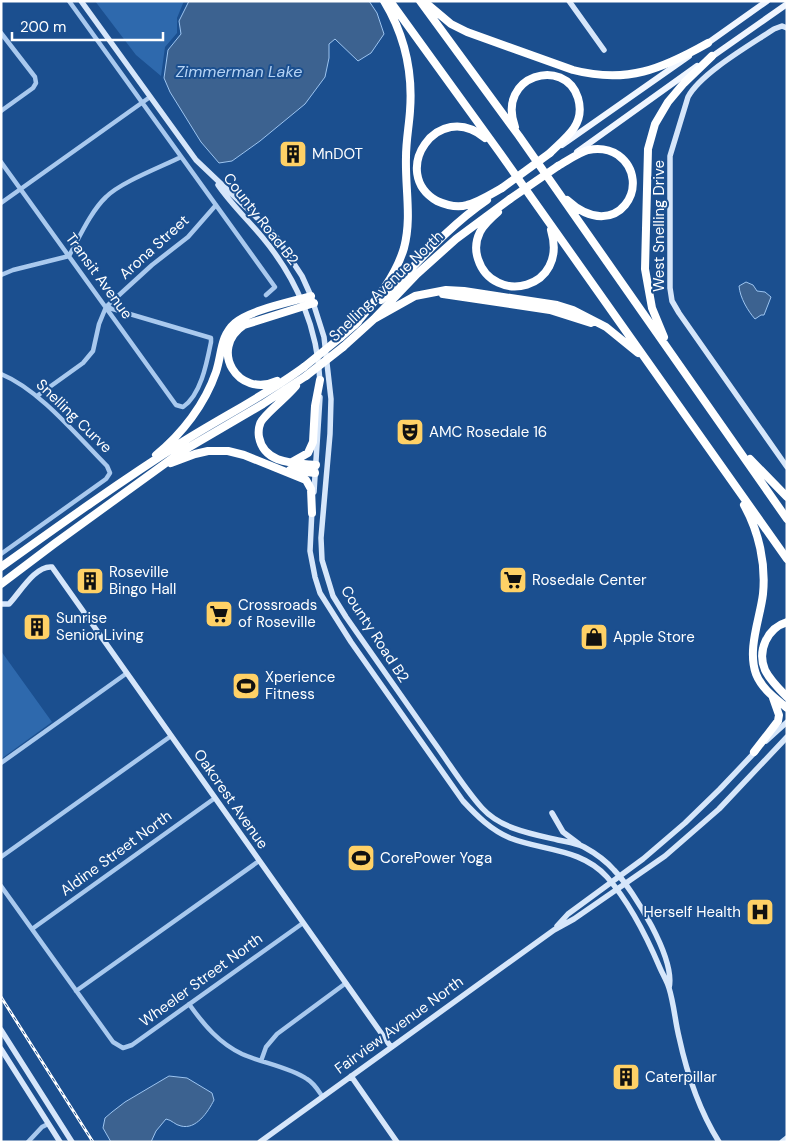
<svg xmlns="http://www.w3.org/2000/svg" width="788" height="1143" viewBox="0 0 788 1143" font-family="'DM Sans',sans-serif">
  <rect width="100%" height="100%" fill="#1b4f8f"/>
  <path fill="#2e69ad" d="M95,1H184L177,18V33L165,47L161,76L136,55Z
    M1,651L52,722L1,759Z"/>
  <path fill="#3c6290" stroke="#9cc4f0" d="M189,1H369L377,13L384,34L371,53L358,61L335,39L329,44V58L325,77L305,104L260,141L232,161L219,163L201,142L170,92L164,78L168,50L181,34L179,21Z
    M746,282L753,285L757,291L765,292L771,297L764,315H761L755,319C748,311 740,298 739,286Z
    M169,1076L187,1078L212,1093L214,1100C208,1112 196,1130 181,1126C175,1125 172,1120 166,1119L156,1131L151,1142H111L103,1128L105,1118L112,1112L125,1102Z"/>
  <g fill="none" stroke-linecap="round" stroke-linejoin="round">
    <path stroke="#a9c9ee" stroke-width="4.5" d="M69,1L275,287L266,295
      M1,33L35,77L36,83L33,88L1,111
      M1,162L176,405L183,407C201,395 207,362 211,342V338L106,307
      M1,203L150,97
      M1,275L13,270L69,256C79,238 91,211 106,197C121,182 161,167 181,157
      M1,374C40,390 77,436 107,466L110,473L106,479L1,554
      M37,396L83,363L93,351L99,324L106,307L152,265L188,237L216,205
      M1,763L127,673
      M1,857L171,736
      M1,886L113,1042L123,1048L132,1045L303,923
      M32,929L215,798
      M76,991L259,861
      M189,1004C204,1025 219,1043 242,1054C262,1063 289,1067 307,1079C314,1083 318,1090 322,1096
      M261,1061L266,1047L277,1034L346,983
      M28,1142L42,1127L48,1124"/>
    <path stroke="#d6e6fa" stroke-width="5.5" d="M81,1L196,160L275,235L302,276L311,296L324,337L331,399L330,434L321,538L322,560L333,596L346,617C375,658 404,700 433,741C449,763 464,788 482,808C501,829 532,834 558,840C567,842 576,843 584,847C595,853 606,861 614,870C634,891 676,959 669,988
      M569,1L604,50
      M787,28L782,26L774,29C750,45 701,73 688,97L670,156V288L672,301L679,313L787,467
      M218,185C231,204 248,220 263,238C297,279 318,329 320,382
      M314,492L320,397
      M312,509L310,551L315,577L320,593L351,642L463,801C477,816 491,830 510,838C543,851 581,848 607,877C630,903 646,935 660,968C663,975 667,981 669,988C674,1004 675,1021 679,1037C687,1074 699,1110 719,1142
      M1,604H9C19,594 35,565 52,567L391,1047
      M766,741L787,722
      M552,813L563,832L579,844
      M557,926L568,914L643,859L685,823L720,789L756,751
      M1,1030L72,1142
      M1,1049L60,1142
      M351,1076L397,1142
      M260,1142L554,930L574,919L665,856L719,809L787,737
      M782,1142L787,1138"/>
    <path stroke="#f0f6ff" stroke-width="6" d="M705,45L767,1
      M710,58L787,4
      M562,145L689,56
      M577,152L697,66"/>
    <path stroke="#fff" stroke-width="8" d="M390,1L500,153L787,559
      M420,1L519,136L787,519
      M426,3L451,24L467,32L573,70C627,84 662,69 708,43
      M515,127C496,75 565,56 578,98C581,108 580,119 574,128C568,137 558,145 550,153
      M485,138C438,98 388,173 437,201C446,205 458,208 467,205C479,202 491,194 502,188
      M558,166C567,161 578,153 588,150C598,148 609,149 618,155C655,182 617,246 567,200
      M498,212C491,218 484,224 480,232C476,240 475,250 478,259C493,306 569,290 551,230
      M443,294L550,310L591,323
      M381,300C416,265 446,228 487,200
      M374,319L415,296L446,290L464,291L557,305L573,310L606,327L638,353
      M355,325C375,301 395,278 404,248C412,218 405,188 406,157C406,141 409,126 410,111C413,72 404,34 384,1
      M341,337L358,322
      M664,337L652,308L645,269L648,149L655,124L668,102L684,83L712,56
      M343,347L374,319L417,274L456,239L510,199
      M277,381C238,399 208,349 244,325L314,303
      M296,386C286,398 273,407 263,419C259,423 258,431 259,437C264,464 294,463 316,465
      M156,455C182,434 205,404 216,372C222,354 220,336 235,323C250,310 291,302 311,296
      M750,459L787,497
      M292,462L308,453L313,442L315,406L320,380
      M171,463L195,454L208,451H228L244,455L306,480L311,489L312,513
      M290,470L315,473
      M744,505C759,532 766,564 763,594C760,619 747,649 756,674C762,689 775,698 787,708
      M1,567C61,524 121,481 184,441C224,416 266,395 304,367
      M1,584L54,544L181,452L263,404L306,376
      M787,622C767,628 757,651 765,670C770,680 779,689 787,697
      M754,752L778,721L779,715L773,698"/>
    <defs>
      <path id="rail" d="M1,997L93,1142"/>
    </defs>
    <use href="#rail" stroke="#fff" stroke-width="3"/>
    <use href="#rail" stroke="#1b4f8f" stroke-width="1" stroke-dasharray="4" stroke-linecap="butt"/>
    <path stroke="#fff" stroke-width="8" d="M502,188L550,153
      M510,199L558,166
      M304,367L341,337
      M306,376L343,347"/>
  </g>
  <defs>
    <symbol id="building-square" viewBox="-11 -11 22 22"><rect x="-9" y="-9" width="18" height="18" rx="4" fill="#ffd166" stroke="#1b4f8f"/><path d="M-4-6H4V6H1V3H-1V6H-4ZM-2.5-4.3h1.7v1.8h-1.7ZM.8-4.3h1.7v1.8H.8ZM-2.5-1h1.7V.8h-1.7ZM.8-1h1.7V.8H.8Z" fill="#111"/></symbol>
    <symbol id="theatre-square" viewBox="-11 -11 22 22"><rect x="-9" y="-9" width="18" height="18" rx="4" fill="#ffd166" stroke="#1b4f8f"/><path d="M-5-5.5Q0-4 5-5.5V0Q5 5 0 6Q-5 5-5 0ZM-3.3-2.5H-1v1.5H-3.3ZM1-2.5H3.3v1.5H1ZM-2.8 1Q0 5.5 2.8 1Z" fill="#111"/></symbol>
    <symbol id="supermarket-square" viewBox="-11 -11 22 22"><rect x="-9" y="-9" width="18" height="18" rx="4" fill="#ffd166" stroke="#1b4f8f"/><path d="M-6-5.5h2.5l.6 2H6L4.5 2H-2.5L-4.4-4H-6ZM-1.5 3.2a1.3 1.3 0 1 0 .1 0ZM3 3.2a1.3 1.3 0 1 0 .1 0Z" fill="#111"/></symbol>
    <symbol id="shop-square" viewBox="-11 -11 22 22"><rect x="-9" y="-9" width="18" height="18" rx="4" fill="#ffd166" stroke="#1b4f8f"/><path d="M-5-2.5h2.3a2.7 3.5 0 0 1 5.4 0H5L5.5 6h-11ZM-1.5-2.5h3a1.5 2.3 0 0 0-3 0Z" fill="#111"/></symbol>
    <symbol id="stadium-square" viewBox="-11 -11 22 22"><rect x="-9" y="-9" width="18" height="18" rx="4" fill="#ffd166" stroke="#1b4f8f"/><path d="M0-5a6.5 5 0 1 0 0 10a6.5 5 0 1 0 0-10ZM-3.5-1.8h7v3.6h-7Z" fill="#111"/></symbol>
    <symbol id="hospital-square" viewBox="-11 -11 22 22"><rect x="-9" y="-9" width="18" height="18" rx="4" fill="#ffd166" stroke="#1b4f8f"/><path d="M-5-5h3v3.5h4V-5h3V5h-3V1.5h-4V5h-3Z" fill="#111"/></symbol>
  </defs>
  <g fill-rule="evenodd">
    <use href="#building-square" x="277" y="138" width="32" height="32"/>
    <use href="#theatre-square" x="394" y="416" width="32" height="32"/>
    <use href="#supermarket-square" x="497" y="564" width="32" height="32"/>
    <use href="#building-square" x="74" y="565" width="32" height="32"/>
    <use href="#supermarket-square" x="203" y="598" width="32" height="32"/>
    <use href="#building-square" x="21" y="611" width="32" height="32"/>
    <use href="#shop-square" x="578" y="621" width="32" height="32"/>
    <use href="#stadium-square" x="230" y="670" width="32" height="32"/>
    <use href="#stadium-square" x="345" y="842" width="32" height="32"/>
    <use href="#hospital-square" x="744" y="896" width="32" height="32"/>
    <use href="#building-square" x="610" y="1061" width="32" height="32"/>
  </g>
  <g text-anchor="middle" stroke-width="4" stroke-linejoin="round" paint-order="stroke">
    <g font-size="15" fill="#fff" stroke="#1b4f8f" text-anchor="start">
      <text x="312" y="159">MnDOT</text>
      <text x="429" y="437">AMC Rosedale 16</text>
      <text x="109" y="577">Roseville<tspan x="109" dy="17">Bingo Hall</tspan></text>
      <text x="532" y="585">Rosedale Center</text>
      <text x="238" y="610">Crossroads<tspan x="238" dy="17">of Roseville</tspan></text>
      <text x="56" y="623">Sunrise<tspan x="56" dy="17">Senior Living</tspan></text>
      <text x="613" y="642">Apple Store</text>
      <text x="265" y="682">Xperience<tspan x="265" dy="17">Fitness</tspan></text>
      <text x="380" y="863">CorePower Yoga</text>
      <text x="741" y="917" text-anchor="end">Herself Health</text>
      <text x="645" y="1082">Caterpillar</text>
    </g>
    <g font-size="15" fill="#fff" stroke="#1b4f8f">
      <text transform="translate(261 219) rotate(52)" y="5">County Road B2</text>
      <text transform="translate(659 226) rotate(-90)" y="5">West Snelling Drive</text>
      <text transform="translate(154 247) rotate(-42)" y="5">Arona Street</text>
      <text transform="translate(99 276) rotate(54)" y="5">Transit Avenue</text>
      <text transform="translate(386 286) rotate(-44)" y="5">Snelling Avenue North</text>
      <text transform="translate(74 416) rotate(44)" y="5">Snelling Curve</text>
      <text transform="translate(375 634) rotate(57)" y="5">County Road B2</text>
      <text transform="translate(231 799) rotate(55)" y="5">Oakcrest Avenue</text>
      <text transform="translate(116 853) rotate(-36)" y="5">Aldine Street North</text>
      <text transform="translate(201 980) rotate(-36)" y="5">Wheeler Street North</text>
      <text transform="translate(399 1025) rotate(-36)" y="5">Fairview Avenue North</text>
    </g>
    <g font-size="16" font-style="italic" fill="#b5d3f5" stroke="#1b4f8f">
      <text x="239" y="77">Zimmerman Lake</text>
    </g>
  </g>
  <rect width="788" height="1143" fill="none" stroke="#ffffff" stroke-width="5"/>
  <path d="M12 32v8h151v-8" fill="none" stroke="#ffffff" stroke-width="2.5"/>
  <text x="20" y="32" font-size="15" fill="#ffffff" stroke="#1b4f8f" stroke-width="4" paint-order="stroke">200 m</text>
</svg>
